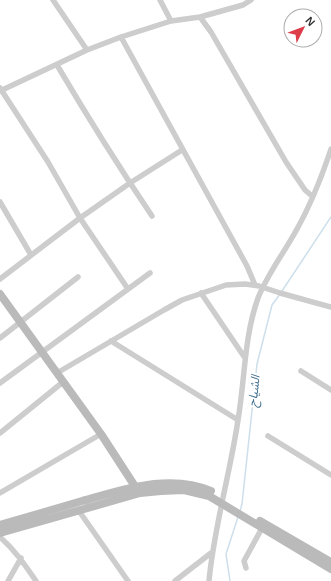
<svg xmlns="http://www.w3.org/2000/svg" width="331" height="581" viewBox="0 0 331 581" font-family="Arial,'Noto Sans Arabic',sans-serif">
  <rect width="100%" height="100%" fill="#fff"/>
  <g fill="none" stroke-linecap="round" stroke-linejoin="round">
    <path stroke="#cddfeb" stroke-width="1.5" d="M282,291L331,217
      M240,511L242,504L257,364L272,305L280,294
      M230,581L226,554L238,517"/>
    <path stroke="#cdcdcd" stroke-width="5.5" d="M53,0L87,50
      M160,0L171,21
      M200,17L211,32L286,162L305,190L312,196
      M121,37L247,266L255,285
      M57,65C87,116 119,167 152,216
      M0,88L48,162L80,218L128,289
      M0,91L87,50L121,37L171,21L200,17L243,5L251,0
      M0,202L31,255
      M0,279L80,218L130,183L182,150
      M201,293L245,358
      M0,338L78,277
      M111,341L238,420
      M301,371L331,390
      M57,373L164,310L182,300L226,285L245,284L259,286L280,293L331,307
      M0,383L150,273
      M0,433L63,382
      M268,436L331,475
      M0,493L101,434
      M79,511L128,581
      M0,537C15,550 25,565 36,581
      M246,568L244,561L262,528
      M8,581L21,558
      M175,581L211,553
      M209,581C214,527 230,474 238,420C245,379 244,337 258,298C268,273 284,253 297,229C311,204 322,176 331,149"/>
    <path stroke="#bababa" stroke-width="8" d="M0,294L101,434L138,491
      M260,521L331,562
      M0,525C27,517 55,509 82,501C123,490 169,473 211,491
      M0,533L140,493L161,491L184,490L209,496L331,569"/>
  </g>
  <g text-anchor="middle" stroke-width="4" stroke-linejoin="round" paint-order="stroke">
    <g font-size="12" font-style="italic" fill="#42708f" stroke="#fff">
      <text transform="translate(254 391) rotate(-84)" y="4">الشياح</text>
    </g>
  </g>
  <g transform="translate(303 28) rotate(48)"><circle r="19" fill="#ffffff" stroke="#acacac"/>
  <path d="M0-3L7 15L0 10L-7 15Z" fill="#dc3d48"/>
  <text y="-6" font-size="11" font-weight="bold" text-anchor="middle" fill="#303030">N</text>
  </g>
</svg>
